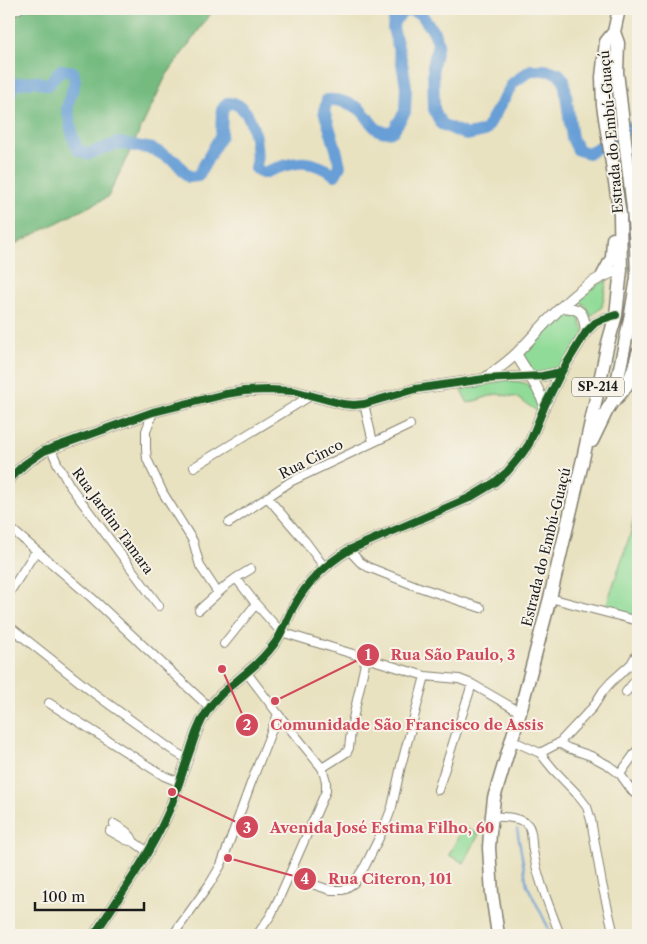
<svg xmlns="http://www.w3.org/2000/svg" width="647" height="944" viewBox="0 0 647 944" font-family="'Libre Caslon Text',serif">
  <rect width="100%" height="100%" fill="#f7f3e8"/>
  <filter id="ink" filterUnits="userSpaceOnUse"><feTurbulence type="fractalNoise" baseFrequency=".02" numOctaves="2"/><feDisplacementMap in="SourceGraphic" scale="10" xChannelSelector="R" yChannelSelector="G"/><feConvolveMatrix kernelMatrix="1 2 1 2 8 2 1 2 1" color-interpolation-filters="sRGB"/></filter>
  <filter id="wash" filterUnits="userSpaceOnUse"><feTurbulence type="fractalNoise" baseFrequency=".0096" numOctaves="4" result="noise"/><feDisplacementMap in="SourceGraphic" scale="20" xChannelSelector="R" yChannelSelector="G"/><feGaussianBlur stdDeviation="1.12" result="paint"/><feColorMatrix in="noise" values="0 0 0 0 0 0 0 0 0 0 0 0 0 0 0 0 0 1.4 0 .05"/><feComposite in="paint" operator="in"/></filter>
  <g filter="url(#wash)">
    <rect width="100%" height="100%" fill="#e9e2c1"/>
    <path fill="#90db97" stroke="#567c5a" d="M607,279L602,307L590,317C588,306 586,305 576,300Z
      M560,309H575L585,333L563,368L530,376L517,354Z
      M509,380L525,383L535,390L539,403L537,411L516,397L496,394L468,403L460,389Z
      M638,500V621L605,609L630,535Z
      M463,827L479,834L464,863L449,855Z"/>
    <path fill="#74bb80" stroke="#486c4e" d="M9,9H214L166,76L108,197L9,247Z"/>
    <g fill="none" stroke-linecap="round" stroke-linejoin="round">
      <path stroke="#689fd6" stroke-width="2" d="M517,829L527,885L552,935"/>
      <path stroke="#689fd6" stroke-width="12" d="M9,99L14,84L35,81L48,85L61,70L73,72L75,81L67,107L73,138L78,150L88,154L118,143L153,149L176,162L189,177L198,176L221,135L222,110L227,103C255,101 258,150 256,169L264,173C273,169 296,161 306,163C317,164 326,169 335,175L340,166L336,149L324,111L327,100C337,99 349,103 358,108C372,117 371,136 393,131L405,112L406,86L402,63L393,28L394,21L404,11L410,10L421,14L434,32L438,43L433,66L434,109L441,124L467,135L485,131L513,83L531,70H543L551,71L559,74L564,80L572,138L578,150L589,153L631,127L638,125"/>
    </g>
  </g>
  <g filter="url(#ink)">
    <g fill="none" stroke-linecap="round" stroke-linejoin="round">
      <defs>
        <path id="minor" d="M9,13L19,9
          M364,404L373,442
          M153,412L146,431V448L147,459L163,493L193,541L200,566L218,593
          M51,449L58,465L70,486L159,606
          M194,467L312,395
          M267,497L305,541L325,568
          M229,523L290,482L410,425
          M9,527L92,598L209,707
          M349,550L360,562L368,567L416,586L481,608
          M236,578L256,604L281,632L425,676L459,679L472,684L520,712
          M9,593L36,551
          M550,598L638,621
          M199,610L228,584L236,578L251,569
          M9,626L95,694L175,752L187,759
          M224,644L256,604
          M247,673L278,714L322,768L326,781V791L280,896L271,915L257,935
          M626,692L638,677
          M49,703L164,776L179,782
          M511,740L540,753L553,769L577,794L587,807L591,820L602,884L614,935
          M559,743L568,748L591,756L608,765L620,774L633,792L638,796
          M540,753L559,743L593,707L603,691L611,682L631,664L638,652
          M322,768L347,752L349,748L352,723L366,659
          M620,774L638,749
          M438,790L472,684
          M492,816C501,817 522,817 528,825C533,831 531,843 533,851C538,880 550,908 560,935
          M114,824C122,829 130,832 134,842
          M110,831L126,840L134,842L148,852
          M291,872L315,885L330,890H343L354,883L365,866L384,828L392,807L401,766L425,676
          M173,935L209,885L221,865L251,783L278,714"/>
        <path id="tertiary" d="M561,307C581,308 584,312 586,332
          M516,354L536,386L545,405
          M484,379C495,371 507,363 517,353C546,324 580,279 621,270
          M9,480L11,477L25,464L44,451L153,412L226,394L244,391L269,390L294,391L343,404L354,405L364,404L415,389L484,379L542,376L557,373L562,371
          M94,935C119,897 148,858 167,815C176,795 182,773 190,751C194,738 198,725 206,713C216,696 231,686 246,673C257,664 266,655 275,643C283,632 287,618 294,606C307,582 326,564 349,550L469,498L494,483L507,472L522,454L529,444L545,405L562,371L586,332L595,323L603,319L616,315"/>
        <path id="primary" d="M603,275L612,258L613,239
          M612,402C629,388 633,373 638,353
          M592,441L607,410L612,402L614,397L631,314L637,278L636,247L633,208L617,72L618,43L614,32
          M498,935L492,894L489,848L490,833L494,798L520,712L550,598L583,459L608,343L616,315L621,270L620,215L603,105L602,77L606,42L614,32L619,9"/>
      </defs>
      <use href="#minor" stroke="#827f6e" stroke-width="10"/>
      <use href="#tertiary" stroke="#827f6e" stroke-width="12"/>
      <use href="#primary" stroke="#827f6e" stroke-width="15"/>
      <use href="#minor" stroke="#fff" stroke-width="8"/>
      <use href="#tertiary" stroke="#fff" stroke-width="10"/>
      <use href="#primary" stroke="#fff" stroke-width="12"/>
      <defs>
        <path id="cycleway" d="M9,480L11,477L25,464L44,451L153,412L226,394L244,391L269,390L294,391L343,404L354,405L364,404L415,389L484,379L542,376L557,373L562,371
          M94,935C119,897 148,858 167,815C176,795 182,773 190,751C194,738 198,725 206,713C216,696 231,686 246,673C257,664 266,655 275,643C283,632 287,618 294,606C307,582 326,564 349,550L469,498L494,483L507,472L522,454L529,444L545,405L562,371L586,332L595,323L603,319L616,315"/>
      </defs>
      <use href="#cycleway" stroke="#f7f3e8" stroke-width="11"/>
      <use href="#cycleway" stroke="#1b5e20" stroke-width="8"/>
    </g>
  </g>
  <g text-anchor="middle" stroke-width="4" stroke-linejoin="round" paint-order="stroke">
    <rect fill="#f7f3e8" stroke="#5e5c59" stroke-width="1" x="572" y="377.5" width="52" height="19" rx="4"/>
    <g font-size="12" font-weight="bold" fill="#1c1c1c">
      <text x="598" y="391">SP-214</text>
    </g>
    <g font-size="14" fill="#1c1c1c" stroke="#f7f3e8">
      <text transform="translate(611 132) rotate(-95)" y="5">Estrada do Embú-Guaçú</text>
      <text transform="translate(311 459) rotate(-27)" y="5">Rua Cinco</text>
      <text transform="translate(113 521) rotate(54)" y="5">Rua Jardim Tamara</text>
      <text transform="translate(546 547) rotate(-76)" y="5">Estrada do Embú-Guaçú</text>
    </g>
  </g>
  <path fill="none" stroke="#d1495b" stroke-width="2" d="M275 701L368 655M222 669L247 725M172 792L247 827M228 858L305 879"/>
  <g fill="#d1495b" stroke="#f7f3e8" stroke-width="2">
    <circle cx="275" cy="701" r="5"/>
    <circle cx="222" cy="669" r="5"/>
    <circle cx="172" cy="792" r="5"/>
    <circle cx="228" cy="858" r="5"/>
    <circle cx="368" cy="655" r="12"/>
    <circle cx="247" cy="725" r="12"/>
    <circle cx="247" cy="827" r="12"/>
    <circle cx="305" cy="879" r="12"/>
  </g>
  <g font-size="15" text-anchor="middle" font-weight="bold" fill="#fff">
    <text x="368" y="660">1</text>
    <text x="247" y="730">2</text>
    <text x="247" y="833">3</text>
    <text x="305" y="884">4</text>
  </g>
  <g font-size="15" text-anchor="middle" font-weight="bold" fill="#d1495b" stroke="#f7f3e8" stroke-width="4" stroke-linejoin="round" paint-order="stroke">
    <text x="453" y="660">Rua São Paulo, 3</text>
    <text x="407" y="730">Comunidade São Francisco de Assis</text>
    <text x="382" y="833">Avenida José Estima Filho, 60</text>
    <text x="390" y="884">Rua Citeron, 101</text>
  </g>
  <rect width="647" height="944" fill="none" stroke="#f7f3e8" stroke-width="30"/>
  <path d="M35 902v8h109v-8" fill="none" stroke="#1c1c1c" stroke-width="2.5"/>
  <text x="42" y="902" font-size="15" fill="#1c1c1c" stroke="#f7f3e8" stroke-width="4" paint-order="stroke">100 m</text>
</svg>
